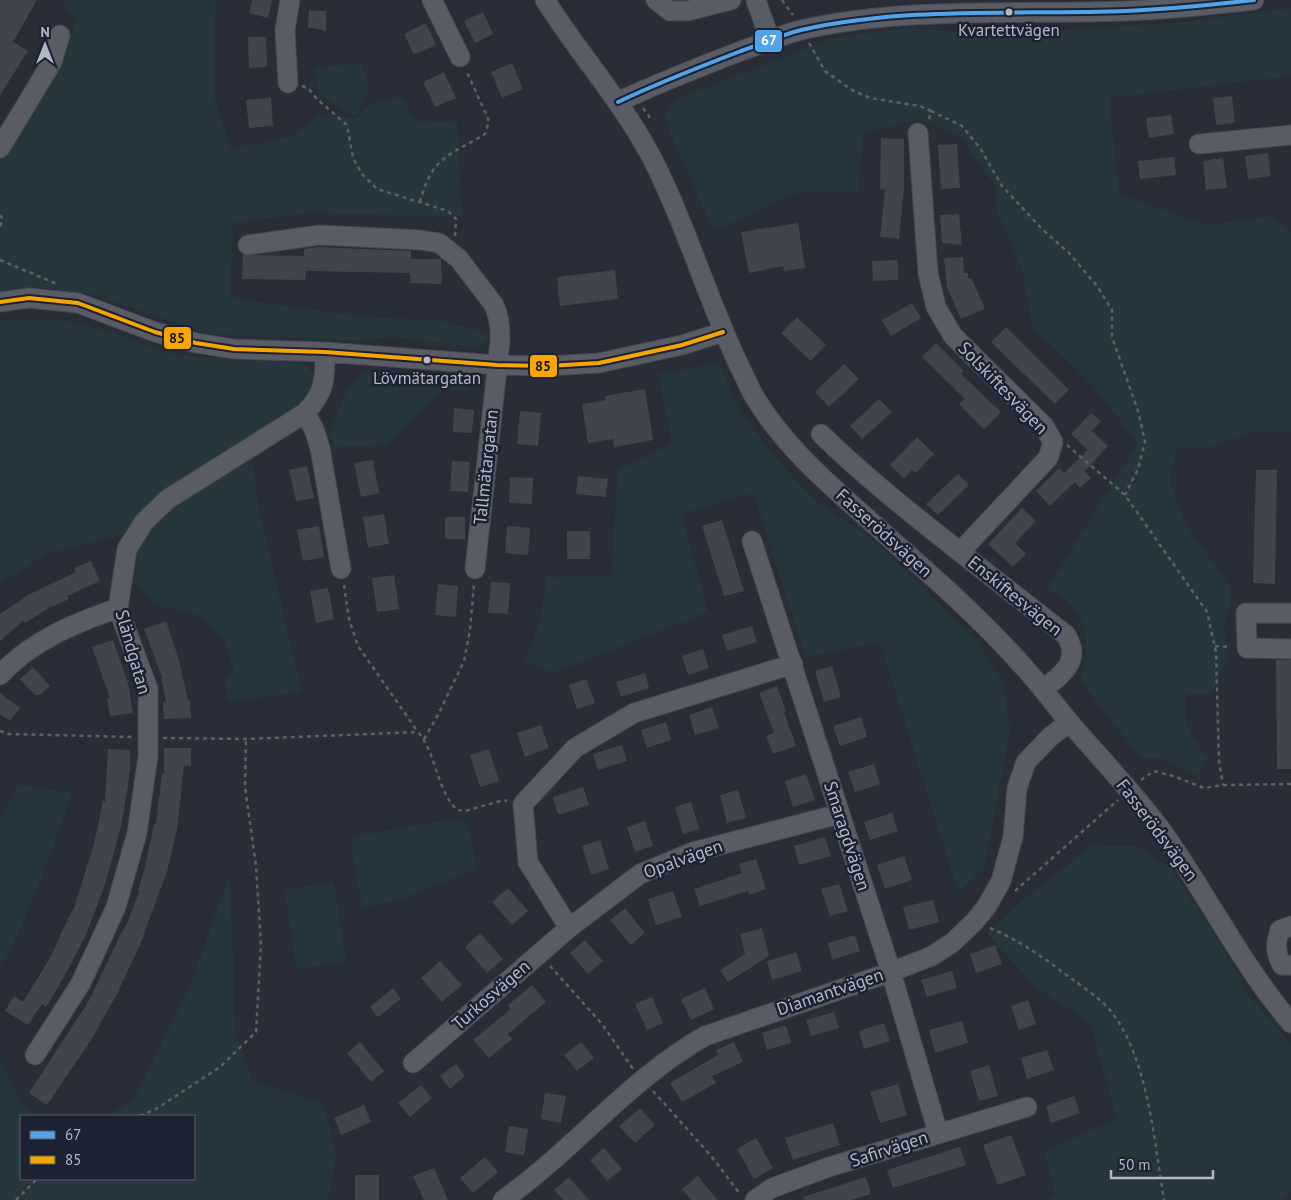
<svg xmlns="http://www.w3.org/2000/svg" width="1291" height="1200" viewBox="0 0 1291 1200" font-family="'PT Sans',sans-serif">
  <rect width="100%" height="100%" fill="#292d37"/>
  <path fill="#26363d" d="M61,0H217L214,28V96L231,149L292,136L318,116L358,118L366,106L400,96L418,123L457,121L462,217L310,213L233,223L230,296L243,300L366,317L434,320L488,332V336L483,344L478,348L392,337L360,341L206,334L93,294L34,287L0,292V162L28,115L77,22Z
    M1291,8V76L1109,98L1119,194L1205,225L1271,216L1291,232V432H1251L1213,447L1176,449L1170,482L1186,524L1230,587L1231,598L1224,625L1229,657L1211,694H1186C1182,725 1190,736 1208,758L1202,770L1196,775L1160,758H1141L1081,682C1087,652 1092,624 1067,601C1062,596 1054,592 1048,588L1108,490L1138,444L1093,385L1033,328L1021,266L996,209V188L960,136L917,119L863,133L858,193L801,191L714,231L668,128C664,115 666,109 675,100L832,38L905,28L1000,34L1176,23Z
    M361,62L370,87L355,117L319,94L314,69Z
    M10,319H61L126,337L167,354L305,364L312,373L315,382L311,393L299,405L215,457L146,504L123,534L48,553L0,583V322Z
    M718,363L741,412L776,458L813,499L873,540L976,639L1004,686L1010,731L984,869L958,892L880,642L806,657L753,492L682,514L708,612L554,673L524,660L541,620L546,577L611,576L618,471L672,444L658,374Z
    M363,371L401,375L456,371L470,389L439,392L386,445L335,447L329,433L345,395Z
    M252,457L258,506L302,692L229,702L224,679L234,671L224,640L197,615L155,605L131,579L135,554L145,533L172,509Z
    M19,784L72,793C51,852 32,912 0,967V820Z
    M452,819L468,823L477,869L397,901L362,907L350,837Z
    M1093,845L1137,846L1169,867L1214,933L1252,1000L1291,1044V1192L1281,1200H1046L1055,1197L1045,1151L1116,1119L1091,1023L1037,988L987,934L1023,900Z
    M229,876L233,955L234,1028L252,1081L324,1104L336,1158L328,1200H0V1059L22,1104L40,1116H21V1179H194V1116H105L133,1101L191,984Z
    M334,882L346,962L297,969L284,890Z"/>
  <path fill="#41444d" d="M0,0H37L13,42L28,51L0,95Z
    M252,0H272L268,18L249,13Z
    M309,10L326,11V31L308,27Z
    M483,12L493,34L475,43L464,21Z
    M426,23L436,45L414,55L404,34Z
    M248,37H266L267,67L249,68Z
    M512,63L523,89L502,98L491,72Z
    M444,72L456,98L435,107L423,82Z
    M1232,96L1235,123L1216,125L1213,98Z
    M271,98L273,126L249,128L246,100Z
    M1171,115L1174,134L1149,138L1146,118Z
    M881,138L904,139V190L899,239L880,237L885,190L880,189Z
    M957,144L960,188L941,189L938,145Z
    M1268,153L1271,176L1248,179L1245,156Z
    M1174,157L1176,175L1140,179L1138,161Z
    M1223,158L1227,188L1206,190L1203,161Z
    M959,214L962,245L942,243L940,215Z
    M798,223L805,268L784,271L783,266L749,273L741,232Z
    M318,247L411,251V259H441L442,284L410,283V273L306,271L305,280L242,279L243,255L304,256V249Z
    M963,257L964,273H968V278L972,279L985,309L961,319L947,287L944,258Z
    M898,260V280L873,281L872,261Z
    M615,270L618,299L560,306L557,277Z
    M912,303L921,318L891,336L882,320Z
    M797,317L826,345L811,361L781,333Z
    M1006,327L1069,390L1055,404L991,342Z
    M936,343L964,371L961,374L1001,412L984,429L959,404L965,399L922,357Z
    M844,364L859,379L829,407L815,392Z
    M645,389L653,440L614,447L613,439L588,443L582,404L606,400L605,396Z
    M879,399L892,412L862,439L850,426Z
    M454,408L474,410L472,433L453,432Z
    M520,411L541,413L538,446L517,444Z
    M1091,413L1101,421L1092,431L1108,446L1085,471L1091,478L1080,488L1075,482L1050,506L1036,491L1059,468L1064,473L1088,450L1071,434Z
    M917,437L934,454L916,473L912,470L904,478L890,465Z
    M373,460L379,493L361,497L354,463Z
    M452,461L470,462L468,492L450,491Z
    M307,466L314,498L296,501L289,470Z
    M1256,470H1277L1275,584L1253,583Z
    M958,474L969,485L938,515L926,504Z
    M578,476L608,479L606,497L576,494Z
    M510,477L533,478L532,504L509,503Z
    M1022,508L1036,521L1015,543L1026,554L1013,567L988,544Z
    M384,514L389,544L368,547L363,517Z
    M445,517H465V539H445Z
    M722,520L744,591L724,596L702,526Z
    M319,526L324,557L303,561L297,530Z
    M507,526L530,528L528,555L505,553Z
    M567,531H590V559H567Z
    M91,561L100,581L67,596L69,599L52,607V606L25,623L23,621L0,641V614L28,595L76,572L74,568Z
    M394,575L399,609L377,612L372,578Z
    M491,582L510,583L508,614L488,613Z
    M438,584L458,586L456,617L435,615Z
    M328,588L334,619L316,623L310,591Z
    M166,621L179,660L188,700H190L191,718L164,719L163,702H166L161,677H162L144,629Z
    M752,626L757,642L727,651L722,635Z
    M113,640L128,683L133,713L110,716L107,699L110,698L92,647Z
    M703,649L709,668L688,675L682,656Z
    M1276,660H1291V769H1277Z
    M832,666L841,697L824,702L815,671Z
    M33,667L50,686L40,695H35L20,679Z
    M645,673L649,688L621,697L616,682Z
    M586,679L595,703L577,709L569,685Z
    M777,686L786,711L784,712L796,746L773,754L766,736L774,733L759,693Z
    M0,693L20,708L10,721L0,714Z
    M712,707L719,728L695,735L689,715Z
    M861,717L867,737L840,746L833,726Z
    M666,722L671,740L647,748L641,730Z
    M541,725L549,748L525,757L517,733Z
    M622,745L627,761L598,770L593,754Z
    M164,748H191V766H184L177,829L167,872L143,936H144L117,994L91,1040L47,1105L29,1093L90,999L124,927L125,928L140,890H138L144,871L154,824H156L162,774H164Z
    M108,749L130,750V768L127,792L121,827L104,888L84,939L60,984L46,1007L42,1004L28,1025L5,1011L14,996L23,1002L50,958L72,910L73,911L94,844L103,801L105,802Z
    M489,749L499,781L480,787L470,755Z
    M874,764L880,784L855,792L848,772Z
    M806,774L815,800L793,807L785,781Z
    M583,787L589,805L558,815L553,797Z
    M738,790L746,818L727,823L720,795Z
    M691,802L699,829L683,834L675,807Z
    M892,813L898,831L870,840L864,822Z
    M645,821L653,846L635,852L627,827Z
    M825,837L831,856L799,865L794,846Z
    M600,840L609,869L591,875L582,846Z
    M904,856L912,880L885,889L877,865Z
    M756,859L766,889L749,895L748,891L700,906L694,889L742,873L739,864Z
    M839,884L848,911L830,916L821,889Z
    M508,888L528,911L512,925L492,902Z
    M673,891L682,917L656,925L648,899Z
    M933,900L939,922L909,930L903,907Z
    M625,908L645,933L631,945L610,920Z
    M762,928L769,956L728,982L720,970L745,954L740,934Z
    M480,933L503,959L487,973L465,947Z
    M855,935L860,951L832,960L828,943Z
    M585,940L603,961L588,974L570,953Z
    M995,945L1002,964L976,973L970,954Z
    M796,952L802,971L772,980L767,961Z
    M440,961L462,985L442,1002L421,978Z
    M952,971L957,988L927,997L921,980Z
    M532,985L546,1002L508,1034L512,1039L489,1058L473,1040L511,1009L508,1005Z
    M393,988L401,999L378,1017L370,1007Z
    M705,988L714,1009L691,1020L681,999Z
    M652,997L663,1023L647,1030L635,1004Z
    M1028,1000L1036,1024L1019,1030L1011,1006Z
    M834,1012L839,1028L811,1036L806,1020Z
    M962,1021L968,1043L935,1053L929,1030Z
    M884,1023L890,1041L864,1049L859,1031Z
    M786,1025L791,1043L767,1050L762,1033Z
    M360,1042L384,1071L371,1082L347,1053Z
    M581,1042L594,1058L577,1071L564,1055Z
    M734,1042L743,1062L712,1076L716,1083L682,1102L670,1083L718,1055L716,1050Z
    M1047,1050L1054,1070L1027,1079L1021,1058Z
    M456,1064L465,1076L450,1089L440,1076Z
    M989,1065L998,1096L979,1101L970,1071Z
    M898,1084L907,1115L880,1123L870,1092Z
    M421,1085L432,1098L410,1117L398,1103Z
    M545,1093L566,1096L561,1123L541,1119Z
    M1074,1096L1080,1113L1051,1123L1046,1106Z
    M364,1105L371,1122L341,1135L334,1118Z
    M640,1108L655,1125L635,1143L619,1126Z
    M833,1123L840,1145L793,1160L785,1138Z
    M509,1126L528,1129L524,1155L505,1152Z
    M1011,1135L1026,1175L998,1185L983,1145Z
    M756,1138L773,1168L754,1179L737,1149Z
    M960,1147L966,1165L893,1188L887,1170Z
    M604,1148L622,1169L607,1181L590,1160Z
    M485,1157L498,1172L473,1193L460,1178Z
    M434,1168L448,1200H424L413,1176Z
    M355,1175H379V1200H355Z
    M698,1176L717,1200H691L682,1189Z
    M569,1177L589,1200H563L554,1190Z
    M866,1177L871,1194L851,1200H804L803,1197Z"/>
  <g fill="none" stroke-linecap="round" stroke-linejoin="round">
    <defs>
      <path id="minor" d="M432,0L460,57
        M545,0C579,54 623,102 653,160C686,225 706,295 737,361C743,373 748,385 754,396C785,448 832,487 877,527C926,571 977,614 1021,664C1039,683 1054,704 1070,723C1101,759 1134,793 1162,831C1207,894 1241,964 1291,1023
        M656,0L670,11H687L731,0
        M756,0L770,40
        M288,83L285,30L290,0
        M618,102C658,83 699,67 741,51C761,44 781,35 801,30C908,6 1018,15 1126,11C1169,9 1211,5 1254,0
        M1199,144L1291,135
        M0,148L52,62L60,35
        M248,245L320,235L421,240L439,243L459,259L494,305C500,318 500,329 500,342L475,569
        M0,302L29,298L78,303L155,332L196,343L234,349L325,352L497,365L547,366L599,363L682,345L723,332
        M305,413L314,429L320,448L341,569
        M821,434C865,477 912,514 960,552L1048,458L1053,442L1044,426L953,336L936,307L928,273L918,133
        M752,541L891,972L938,1133
        M960,552L1066,635C1082,661 1062,674 1044,689
        M1291,613H1246L1247,648L1291,649
        M793,664L634,713L575,748L523,804L528,862L569,928L640,874L693,852L839,814
        M0,675C31,641 75,623 118,608
        M1291,926L1280,930C1275,944 1275,952 1282,965H1291
        M35,1055L81,983L116,907L137,833L148,756V689L118,608L127,549L144,522L168,499L305,413C325,392 325,381 325,352
        M413,1063L569,928
        M503,1200C574,1150 629,1079 705,1036L891,972L932,956L952,943L975,921L987,906L1001,881L1013,837L1017,788L1026,762L1050,737L1069,722
        M755,1200L772,1188L829,1167L1027,1107"/>
    </defs>
    <use href="#minor" stroke="#454850" stroke-width="21"/>
    <path stroke="#5c6069" stroke-width="2.5" stroke-dasharray="4 4" stroke-linecap="butt" d="M782,0L793,15
      M809,43L825,71L852,90L870,98L920,106L931,111L928,123
      M302,86L308,88L317,99L347,125L353,158L362,174L377,189L448,211L456,219L455,236
      M643,108L651,119
      M931,111L962,126L980,148L1002,186L1042,229L1069,253L1097,286L1112,310V337L1138,411L1145,442L1138,469L1125,495
      M420,202C424,186 431,168 445,158C456,149 473,142 485,134L489,121L467,72
      M0,215L2,218L0,229
      M0,260L57,284
      M1067,445L1125,495L1207,612L1216,652L1219,762L1223,785
      M344,585L349,619L358,646L418,732
      M1215,646L1231,647
      M0,731L8,734L133,737
      M163,738L246,739L418,732C437,755 436,789 457,810L465,811L504,800L507,801
      M424,739L438,715L464,661L470,630L474,584
      M1141,780L1154,771L1176,777L1204,788L1223,785L1291,784
      M1015,891L1118,800
      M990,928C1016,939 1039,954 1061,971C1074,981 1099,997 1109,1009C1148,1055 1154,1141 1164,1200
      M550,966L602,1024L633,1069
      M653,1091L712,1157L740,1194
      M140,1116L156,1109L220,1067L256,1032L261,945L256,866L245,787L246,739
      M16,1200L37,1179"/>
    <use href="#minor" stroke="#595c65" stroke-width="19"/>
    <defs>
      <path id="bus-1" d="M618,102C658,83 699,67 741,51C761,44 781,35 801,30C908,6 1018,15 1126,11C1169,9 1211,5 1254,0"/>
      <path id="bus-2" d="M0,302L29,298L78,303L155,332L196,343L234,349L325,352L497,365L547,366L599,363L682,345L723,332"/>
    </defs>
    <use href="#bus-1" stroke="#1c2232" stroke-width="8"/>
    <use href="#bus-2" stroke="#1c2232" stroke-width="8"/>
    <use href="#bus-1" stroke="#53a3e8" stroke-width="4"/>
    <use href="#bus-2" stroke="#f7a600" stroke-width="4"/>
  </g>
  <g fill="#b3b8c9" stroke="#1c2232" stroke-width="2">
    <circle cx="1009" cy="12" r="4.5"/>
    <circle cx="427" cy="360" r="4.5"/>
  </g>
  <g text-anchor="middle" stroke-width="5" stroke-linejoin="round" paint-order="stroke">
    <g font-size="17" fill="#b3b8c9" stroke="#1c2232">
      <text x="1009" y="36">Kvartettvägen</text>
      <text x="427" y="384">Lövmätargatan</text>
    </g>
    <g font-size="18" fill="#b3b8c9" stroke="#1c2232">
      <text transform="translate(1003 388) rotate(46)" y="6">Solskiftesvägen</text>
      <text transform="translate(486 467) rotate(-84)" y="6">Tallmätargatan</text>
      <text transform="translate(884 533) rotate(42)" y="6">Fasserödsvägen</text>
      <text transform="translate(1015 596) rotate(39)" y="6">Enskiftesvägen</text>
      <text transform="translate(133 652) rotate(74)" y="6">Sländgatan</text>
      <text transform="translate(1157 830) rotate(53)" y="6">Fasserödsvägen</text>
      <text transform="translate(847 836) rotate(72)" y="6">Smaragdvägen</text>
      <text transform="translate(683 859) rotate(-20)" y="6">Opalvägen</text>
      <text transform="translate(830 992) rotate(-19)" y="6">Diamantvägen</text>
      <text transform="translate(491 995) rotate(-41)" y="6">Turkosvägen</text>
      <text transform="translate(889 1149) rotate(-18)" y="6">Safirvägen</text>
    </g>
  </g>
  <g stroke="#1c2232" stroke-width="2">
    <rect x="754" y="29" width="29" height="24" rx="5" fill="#53a3e8"/>
    <rect x="163" y="326" width="29" height="24" rx="5" fill="#f7a600"/>
    <rect x="529" y="354" width="29" height="24" rx="5" fill="#f7a600"/>
  </g>
  <g font-size="14" text-anchor="middle" font-weight="bold" fill="#fff">
    <text x="769" y="45">67</text>
  </g>
  <g font-size="14" text-anchor="middle" font-weight="bold" fill="#111">
    <text x="177" y="343">85</text>
    <text x="543" y="371">85</text>
  </g>
  <rect x="20" y="1115" width="175" height="65" fill="#1c2232" stroke="#585e6e"/>
  <rect x="30" y="1131" width="25" height="8" fill="#53a3e8" stroke="#585e6e"/>
  <text x="65" y="1140" font-size="15" fill="#b3b8c9">67</text>
  <rect x="30" y="1156" width="25" height="8" fill="#f7a600" stroke="#585e6e"/>
  <text x="65" y="1165" font-size="15" fill="#b3b8c9">85</text>
  <g transform="translate(45 45)" stroke="#1c2232" stroke-width="4" paint-order="stroke">
  <path d="M0-4L9 19L0 12L-9 19Z" fill="#b3b8c9"/>
  <text y="-8" font-size="14" font-weight="bold" text-anchor="middle" fill="#b3b8c9">N</text>
  </g>
  <path d="M1111 1170v8h102v-8" fill="none" stroke="#b3b8c9" stroke-width="2.5"/>
  <text x="1118" y="1170" font-size="15" fill="#b3b8c9" stroke="#1c2232" stroke-width="4" paint-order="stroke">50 m</text>
</svg>
